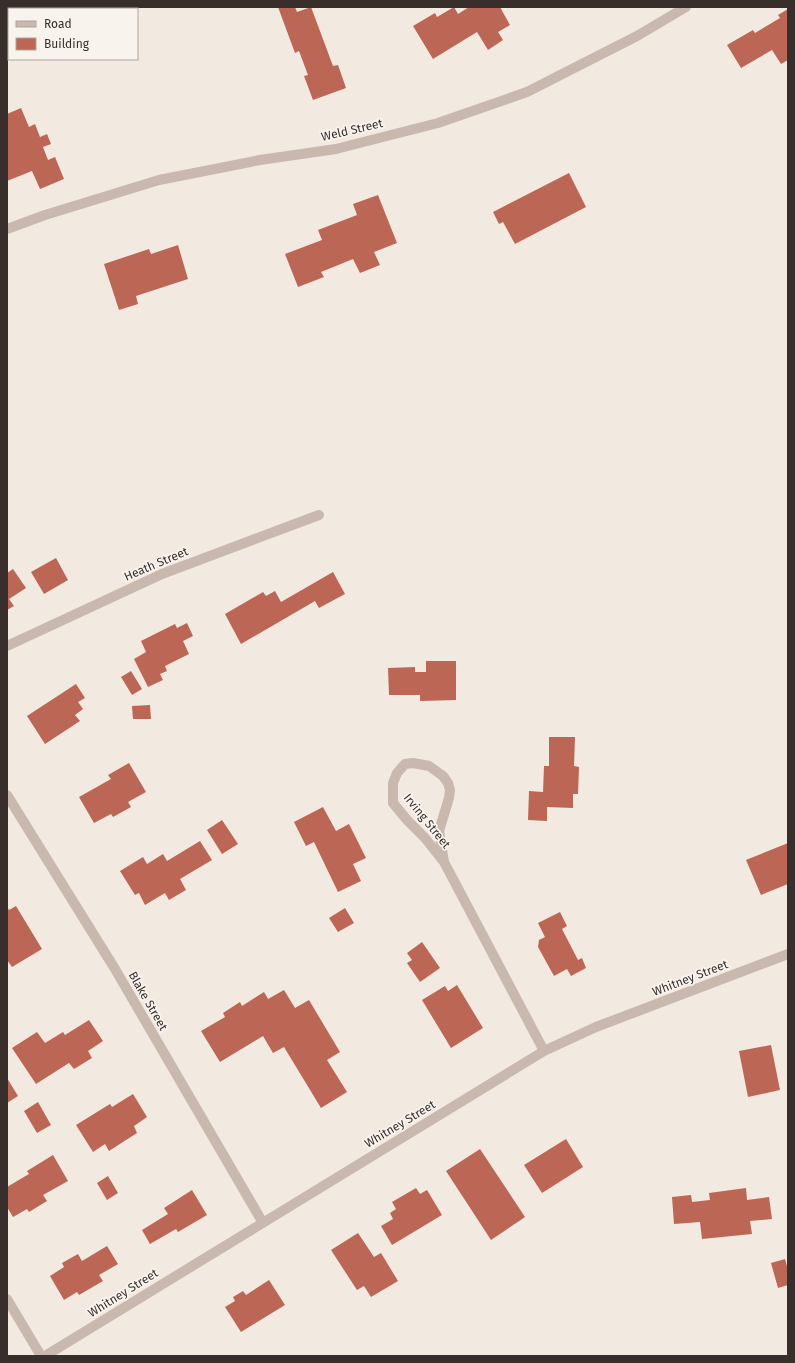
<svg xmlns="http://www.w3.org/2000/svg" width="795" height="1363" viewBox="0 0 795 1363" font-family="'Fira Sans',sans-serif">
  <rect width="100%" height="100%" fill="#f2e9e1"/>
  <path fill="#bc6655" d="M278,7H295L297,12L311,7L333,66L338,65L346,88L313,100L304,76L308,75L299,51L295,53Z
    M454,7L458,14L469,7H500L510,25L498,32L503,40L488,50L477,32L433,59L413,26L435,13L437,17Z
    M788,9V60L781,64L772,50L741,68L727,45L753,30L755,33L780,18L778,15Z
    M21,108L29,127L35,124L40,137L47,134L51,144L43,147L48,160L55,157L64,179L40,189L32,171L7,181V114Z
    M569,173L586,207L515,244L503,222L499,224L493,212Z
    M378,195L397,243L374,252L380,265L360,273L353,259L321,272L324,277L298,287L285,254L322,240L318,230L357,215L353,204Z
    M178,245L188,279L136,296L138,304L119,310L104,264L149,249L151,254Z
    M56,558L68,580L44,594L31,572Z
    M13,569L26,588L9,599L14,606L7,610V573Z
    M333,572L345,594L319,608L315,601L241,644L225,614L263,592L266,596L275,591L281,602Z
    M187,623L193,636L183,641L189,654L165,666L167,671L160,674L163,680L148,687L134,659L146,652L141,641L175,624L177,628Z
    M426,661H456V700L420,701V695H389L388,668L415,667V672H426Z
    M131,671L142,689L132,695L121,677Z
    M76,684L85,698L78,702L83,709L75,715L80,721L45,744L27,716Z
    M150,705L151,719H133L132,706Z
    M549,737H575L574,766L579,767L578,794H573V808L547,807V821L528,820L529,791L543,792L544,766H549Z
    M129,763L146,792L128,802L131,807L113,817L111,814L94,823L79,797L111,779L108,775Z
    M323,807L336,831L349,824L366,858L353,864L361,881L338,892L314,842L306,846L294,822Z
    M222,820L238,844L222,854L207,830Z
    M200,841L212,860L180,879L186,890L169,900L165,893L145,905L139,893L135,895L120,871L143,857L147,864L163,854L167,861Z
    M788,843V884L761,895L746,860Z
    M16,906L42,949L12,967L7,960V907L9,910Z
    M345,908L354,923L338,932L329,918Z
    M560,912L567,926L562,929L578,960L582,958L586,968L571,976L567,969L554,976L538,947L539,940L545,937L538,923Z
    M422,942L440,968L420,982L407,963L412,960L407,953Z
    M457,985L483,1028L451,1048L422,1000L445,986L448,991Z
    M284,990L295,1008L309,1000L340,1052L327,1060L347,1092L321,1108L284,1047L273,1053L263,1036L220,1062L201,1031L225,1017L223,1013L240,1002L242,1006L264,992L268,999Z
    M89,1020L103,1041L88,1051L92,1058L74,1069L69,1063L36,1084L12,1048L37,1032L45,1043L63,1032L65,1035Z
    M771,1045L780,1090L748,1097L739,1051Z
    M7,1078L18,1096L7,1103Z
    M133,1094L147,1117L134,1126L137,1133L109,1151L105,1144L93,1152L76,1125L110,1104L112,1107Z
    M38,1102L51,1125L37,1133L24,1111Z
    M566,1139L583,1167L542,1193L524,1165Z
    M480,1149L525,1217L491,1240L446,1171Z
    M53,1155L68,1181L43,1195L47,1201L29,1212L27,1209L13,1217L7,1207V1187L29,1174L27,1171Z
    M108,1176L118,1193L107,1200L97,1183Z
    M416,1188L420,1194L427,1190L442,1215L392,1245L381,1226L393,1219L390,1213L396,1209L392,1202Z
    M746,1188L747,1200L769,1197L772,1219L750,1221L752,1234L702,1239L700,1222L674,1224L672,1197L691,1195L692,1202L710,1200L709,1193Z
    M192,1190L207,1215L178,1232L176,1229L150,1244L142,1230L168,1214L164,1208Z
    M358,1233L374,1257L381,1253L398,1281L371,1297L364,1286L357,1290L331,1250Z
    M107,1246L118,1264L99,1275L103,1281L79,1295L77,1292L64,1300L50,1276L64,1267L62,1263L78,1254L82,1261Z
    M785,1259L788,1270V1285L778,1288L771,1263Z
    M269,1280L285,1305L241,1332L225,1307L235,1301L233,1297L243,1291L246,1295Z"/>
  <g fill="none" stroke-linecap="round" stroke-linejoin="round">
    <path stroke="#c9b8ae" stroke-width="10" d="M7,229L45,215L159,180L260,160L336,149L438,123L527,92L637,36L686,7
      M7,646L162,574L319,515
      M7,795L115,969L263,1223
      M444,862L425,838L407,820L393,803V783L397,773L405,764L413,763L429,766L443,776L448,783L450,790L449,798L439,831L444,862L544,1051
      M7,1299L41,1356
      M45,1356L544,1051L596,1027L788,954"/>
  </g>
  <g text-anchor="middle" stroke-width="3.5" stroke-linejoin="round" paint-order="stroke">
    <g font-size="12" fill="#382f2c" stroke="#f9f3ee">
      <text transform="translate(352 130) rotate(-13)" y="4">Weld Street</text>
      <text transform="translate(156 564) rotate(-23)" y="4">Heath Street</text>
      <text transform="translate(427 821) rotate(51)" y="4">Irving Street</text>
      <text transform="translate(690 978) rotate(-21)" y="4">Whitney Street</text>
      <text transform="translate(148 1001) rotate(60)" y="4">Blake Street</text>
      <text transform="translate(400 1124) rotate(-31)" y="4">Whitney Street</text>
      <text transform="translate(123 1293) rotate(-32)" y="4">Whitney Street</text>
    </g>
  </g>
  <rect width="795" height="1363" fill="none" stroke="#382f2c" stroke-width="16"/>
  <rect x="8" y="8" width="130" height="52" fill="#f9f3ee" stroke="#aca5a0"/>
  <rect x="16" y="21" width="20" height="6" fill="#c9b8ae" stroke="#aca5a0"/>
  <text x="44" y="28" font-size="12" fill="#382f2c">Road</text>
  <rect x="16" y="38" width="20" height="12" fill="#bc6655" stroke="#aca5a0"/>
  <text x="44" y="48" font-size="12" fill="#382f2c">Building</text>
</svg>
